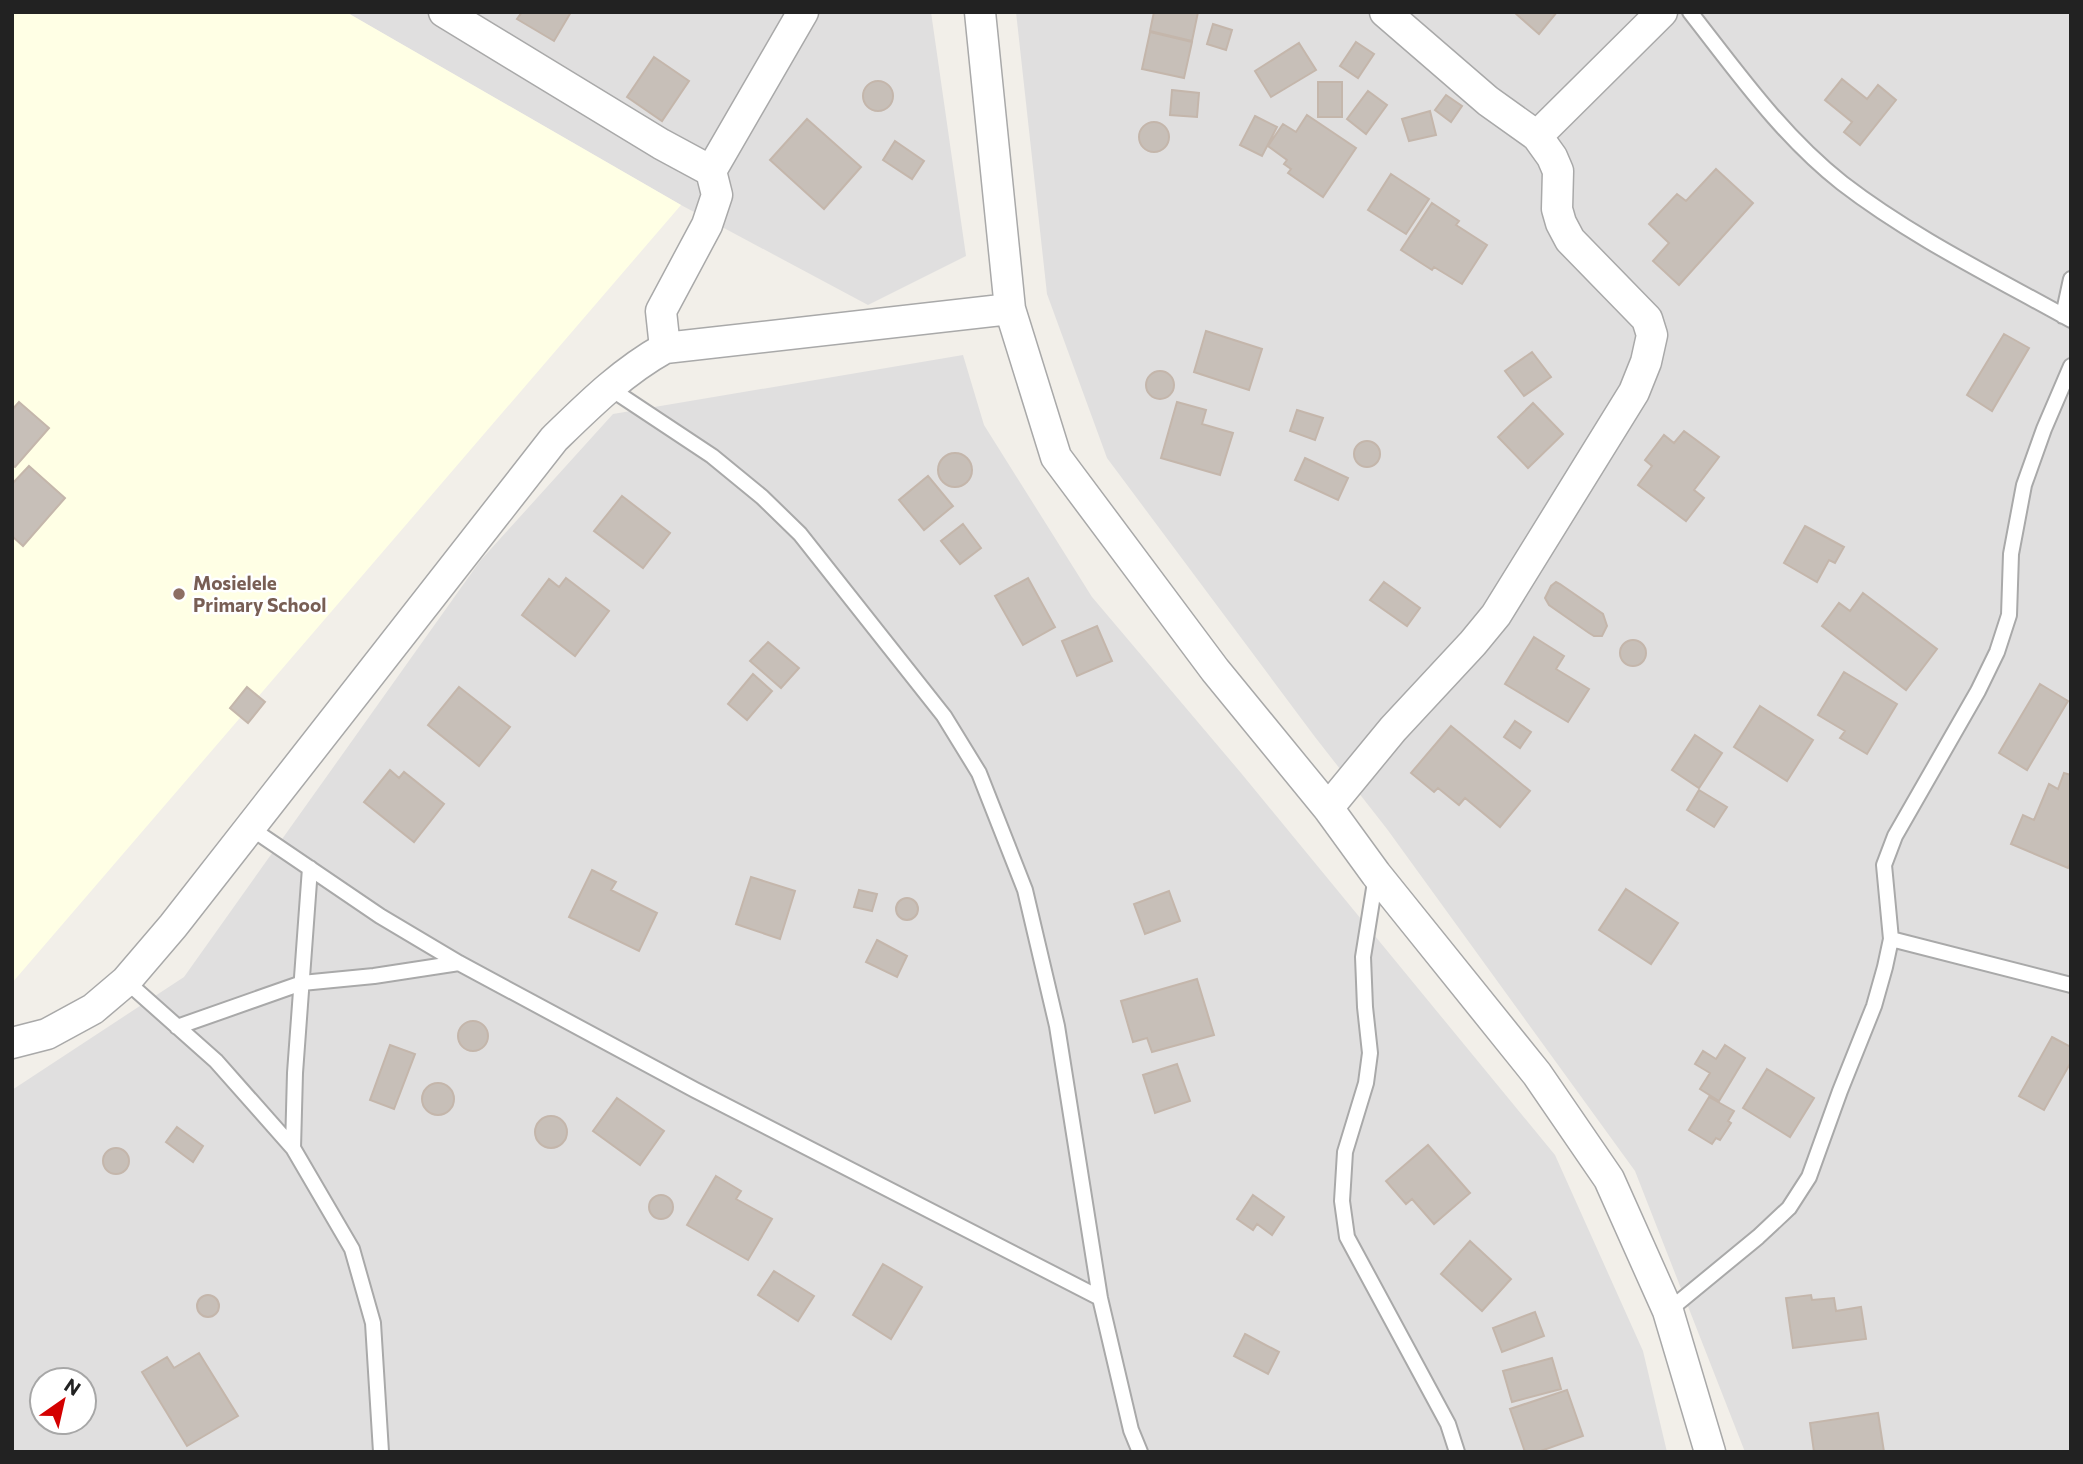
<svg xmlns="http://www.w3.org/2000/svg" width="2083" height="1464" viewBox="0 0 2083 1464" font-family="Commissioner,sans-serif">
  <rect width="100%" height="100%" fill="#f2efe9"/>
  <path fill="#e0dfdf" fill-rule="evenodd" d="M346,12H931L966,256L868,305L681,205Z
    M1016,12H2071V1452H1745L1635,1171L1387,829L1315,737L1107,458L1047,294Z
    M963,355L984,425L1092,597L1241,773L1555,1155L1643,1351L1667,1452H12V1090L184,977L480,561L613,414ZM42,1380H84V1422H42Z"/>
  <path fill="#ffffe5" d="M12,12H346L681,205L12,983Z"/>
  <path fill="#c7bfb8" stroke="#c4b6ab" stroke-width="2" d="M522,12H571L554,41L517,19Z
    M1154,12H1198L1192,41L1150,31Z
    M1514,12H1557L1539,34Z
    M1213,24L1232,30L1226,50L1207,44Z
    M1150,32L1192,42L1184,78L1142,69Z
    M1356,42L1374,54L1358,78L1340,66Z
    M1299,43L1316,70L1271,97L1255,71Z
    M654,57L689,81L662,121L627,97Z
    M1842,79L1867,99L1878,85L1896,100L1860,145L1844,132L1852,122L1825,100Z
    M863 96a15 15 0 1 1 30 0a15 15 0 1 1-30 0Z
    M1318,82H1342V117H1318Z
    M1172,90L1199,93L1197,117L1170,115Z
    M1368,91L1387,105L1366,134L1347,119Z
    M1446,95L1462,106L1451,122L1435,110Z
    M1430,111L1436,135L1409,141L1402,119Z
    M1307,115L1356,148L1323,197L1288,173L1291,169L1284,164L1287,160L1268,146L1283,124L1296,132Z
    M1255,116L1277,127L1262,156L1240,145Z
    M807,119L861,167L824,209L770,160Z
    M1139 137a15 15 0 1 1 30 0a15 15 0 1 1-30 0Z
    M895,141L924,161L912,179L883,160Z
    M1716,169L1753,203L1679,285L1653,261L1669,243L1649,224L1677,194L1686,201Z
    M1391,174L1429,199L1406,234L1368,210Z
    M1432,203L1459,221L1456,225L1487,245L1462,284L1434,267L1432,270L1401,250Z
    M1206,331L1262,349L1249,390L1194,372Z
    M2004,334L2029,348L1992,411L1967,395Z
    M1532,352L1551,377L1524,396L1505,371Z
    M1146 385a14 14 0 1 1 28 0a14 14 0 1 1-28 0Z
    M19,402L49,428L15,467L12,465V410Z
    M1177,402L1206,410L1202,424L1233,433L1220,475L1161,458Z
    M1533,403L1563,434L1528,468L1498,437Z
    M1297,410L1323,418L1315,440L1290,431Z
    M1684,431L1719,457L1694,490L1704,498L1686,521L1638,485L1652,466L1645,460L1664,435L1674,443Z
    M1354 454a13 13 0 1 1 26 0a13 13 0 1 1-26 0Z
    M938 470a17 17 0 1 1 34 0a17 17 0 1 1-34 0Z
    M1305,458L1348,478L1338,500L1295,480Z
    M29,466L65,498L23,546L12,536V484Z
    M928,476L953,506L924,530L899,500Z
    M622,496L670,533L643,568L594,531Z
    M963,524L981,548L960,564L941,541Z
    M1805,526L1844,547L1835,563L1829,560L1817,582L1784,563Z
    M566,578L609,611L575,656L522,615L549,579L559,587Z
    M1028,578L1055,627L1023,645L995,596Z
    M1384,582L1420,608L1407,626L1370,600Z
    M1556,582L1560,584L1603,614L1607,626L1602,636H1594L1589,633L1549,605L1545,598L1551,586Z
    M1863,593L1937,649L1906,690L1822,626L1839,603L1850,611Z
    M1097,626L1112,661L1077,676L1062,641Z
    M1534,637L1564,656L1556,669L1589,689L1568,722L1505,684Z
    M1620 653a13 13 0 1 1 26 0a13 13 0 1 1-26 0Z
    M768,642L799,668L781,688L750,661Z
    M1844,672L1897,704L1867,754L1840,738L1845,731L1818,715Z
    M753,674L772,691L747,720L728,704Z
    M2040,684L2068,701L2027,770L1999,753Z
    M247,687L265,702L248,723L230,708Z
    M459,687L510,727L479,766L428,725Z
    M1760,706L1813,740L1787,781L1734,747Z
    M1515,721L1531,732L1520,748L1504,737Z
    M1451,726L1530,791L1500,827L1465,798L1459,805L1438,788L1434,792L1411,773Z
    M1695,735L1722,753L1699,788L1672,770Z
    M390,770L399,778L404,772L444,804L414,842L364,802Z
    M2064,773L2071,775V862L2068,868L2011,844L2023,815L2034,820L2049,784L2058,789Z
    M1699,790L1727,807L1714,827L1687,810Z
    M592,870L616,882L611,890L657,913L639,951L569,917Z
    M751,877L795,891L780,939L736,924Z
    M1626,889L1678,923L1651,964L1599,930Z
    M859,890L877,894L872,911L854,907Z
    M1169,891L1180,921L1145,934L1134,904Z
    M896 909a11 11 0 1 1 22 0a11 11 0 1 1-22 0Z
    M877,940L907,956L897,977L866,962Z
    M1197,979L1214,1035L1152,1052L1147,1038L1133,1042L1121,1001Z
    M458 1036a15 15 0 1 1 30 0a15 15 0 1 1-30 0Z
    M2052,1037L2071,1047V1062L2044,1110L2019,1096Z
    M390,1045L415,1054L394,1109L370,1100Z
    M1725,1045L1745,1058L1719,1101L1700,1089L1710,1073L1695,1064L1703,1051L1716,1059Z
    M1177,1064L1190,1101L1155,1113L1143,1075Z
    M1767,1069L1814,1098L1790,1137L1743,1108Z
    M422 1099a16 16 0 1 1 32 0a16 16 0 1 1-32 0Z
    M1709,1097L1734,1111L1728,1121L1731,1123L1720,1140L1716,1138L1712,1144L1689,1130Z
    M617,1098L664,1131L640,1165L593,1131Z
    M535 1132a16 16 0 1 1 32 0a16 16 0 1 1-32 0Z
    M177,1127L203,1146L193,1162L166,1142Z
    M1428,1145L1470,1193L1434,1224L1412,1199L1406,1204L1386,1181Z
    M103 1161a13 13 0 1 1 26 0a13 13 0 1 1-26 0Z
    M716,1176L741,1191L736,1199L772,1219L748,1260L687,1225Z
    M1253,1195L1284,1217L1272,1235L1257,1224L1253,1230L1237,1219Z
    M649 1207a12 12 0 1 1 24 0a12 12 0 1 1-24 0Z
    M1470,1241L1511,1279L1482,1311L1441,1274Z
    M883,1264L922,1287L891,1339L853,1315Z
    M774,1271L814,1296L798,1321L758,1295Z
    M1811,1295L1812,1300L1834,1298L1836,1311L1861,1307L1866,1339L1793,1348L1786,1298Z
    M197 1306a11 11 0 1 1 22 0a11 11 0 1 1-22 0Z
    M1535,1312L1544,1336L1502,1352L1493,1328Z
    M1245,1334L1279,1352L1268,1374L1234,1356Z
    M199,1353L238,1416L187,1446L142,1372L167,1357L174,1368Z
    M1552,1358L1561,1389L1512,1402L1503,1371Z
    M1567,1390L1583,1436L1538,1452H1525L1510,1409Z
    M1878,1413L1884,1452H1814L1810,1423Z"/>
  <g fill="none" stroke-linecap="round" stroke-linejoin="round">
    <defs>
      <path id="lane" d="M1690,12C1737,72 1782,136 1842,183C1912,237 1994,277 2071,320
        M2063,316L2071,279
        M608,387L712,456L762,497L800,534L944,716L979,773L1025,890L1057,1026L1100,1298L1131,1430L1140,1452
        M249,827L380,916L459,963L695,1090L1100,1298
        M1376,876L1363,957L1365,1007L1370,1053L1366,1083L1345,1152L1342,1201L1347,1237L1448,1424L1457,1452
        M1891,939L2071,985
        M126,981L216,1061L293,1148L352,1249L373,1323L381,1452
        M177,1027L302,983L374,976L459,963
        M293,1148L295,1073L310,868
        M1668,1311L1758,1237L1789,1208L1809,1177L1840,1091L1874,1006L1885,967L1891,939L1884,865L1895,836L1978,691L1997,652L2009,615L2011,554L2024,485L2044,429L2071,366"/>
      <path id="street" d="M444,12L661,144L711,171
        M980,12L1010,309L1056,457L1215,670L1328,808L1376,874L1537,1074L1609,1179L1668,1311L1710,1452
        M1385,12L1488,101L1537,136L1662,12
        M665,348L661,311L707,225L717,195L711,171L803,12
        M1328,808L1393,729L1473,643L1496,615L1634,392L1646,362L1652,335L1647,319L1570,240L1561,223L1557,209L1558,171L1552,157L1537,136
        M12,1043L47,1034L93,1009L126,981L173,926L554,439C589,405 622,372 665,348L1010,309"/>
    </defs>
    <use href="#lane" stroke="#a9a9a9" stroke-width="18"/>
    <use href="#street" stroke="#a9a9a9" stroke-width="33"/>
    <use href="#lane" stroke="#fff" stroke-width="14"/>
    <use href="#street" stroke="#fff" stroke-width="30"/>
  </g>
  <circle fill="#8d6e63" stroke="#fff" stroke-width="2.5" cx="179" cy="594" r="7"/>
  <g text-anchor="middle" stroke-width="5" stroke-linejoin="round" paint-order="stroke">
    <g font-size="19" font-weight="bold" fill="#785e54" stroke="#fff" text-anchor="start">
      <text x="193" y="590">Mosielele<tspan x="193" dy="22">Primary School</tspan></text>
    </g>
  </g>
  <rect width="2083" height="1464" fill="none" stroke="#222222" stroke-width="28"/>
  <g transform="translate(63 1401) rotate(34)"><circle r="33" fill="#ffffff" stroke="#a7a7a7" stroke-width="2"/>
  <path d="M0-5L12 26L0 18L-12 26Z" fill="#d40000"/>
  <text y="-10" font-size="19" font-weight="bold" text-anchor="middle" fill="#222222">N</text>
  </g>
</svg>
